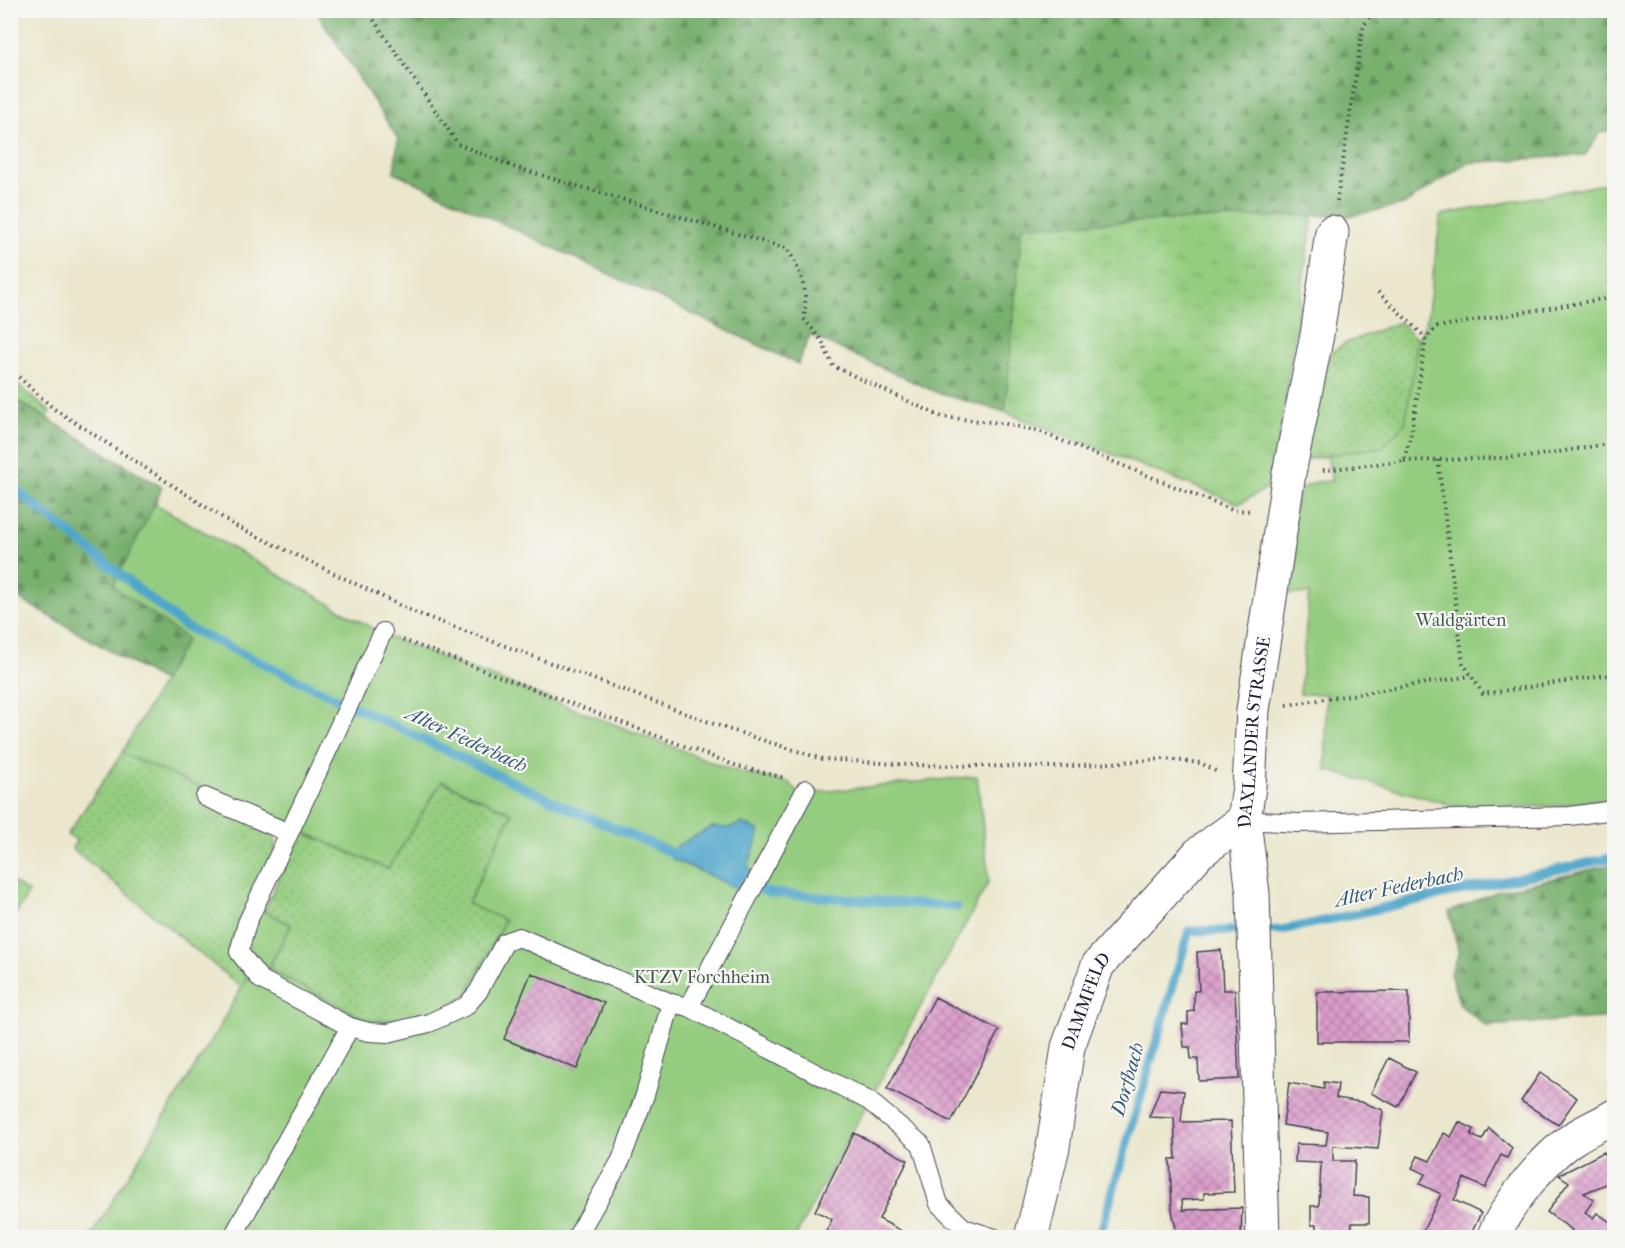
<svg xmlns="http://www.w3.org/2000/svg" width="1625" height="1248" viewBox="0 0 1625 1248" font-family="'IM FELL French Canon',serif">
  <defs>
    <pattern id="grass-dots" width="8" height="8" patternUnits="userSpaceOnUse" patternTransform="scale(1.5)"><rect width="8" height="8" fill="#95cd80"/><path d="M2 2h.1M6 6h.1" fill="none" stroke="#80b070" stroke-width="1.8" stroke-linecap="round"/></pattern>
    <pattern id="forest-firs" width="22" height="20" patternUnits="userSpaceOnUse" patternTransform="scale(1.5)"><rect width="22" height="20" fill="#78b06e"/><path d="M5 1l3.5 6h-7zM16 11l3.5 6h-7z" fill="#628f5c"/></pattern>
    <pattern id="park-tufts" width="24" height="20" patternUnits="userSpaceOnUse" patternTransform="scale(1.5)"><rect width="24" height="20" fill="#95cd80"/><path d="M3 7l-1-3M5 7V3M7 7l1-3M15 17l-1-3M17 17v-4M19 17l1-3" fill="none" stroke="#80b070"/></pattern>
    <pattern id="building-cross-hatch" width="8" height="8" patternUnits="userSpaceOnUse" patternTransform="scale(1.5)"><rect width="8" height="8" fill="#db9dcb"/><path d="M0 0l8 8M0 8l8-8" fill="none" stroke="#b180a6"/></pattern>
  </defs>
  <rect width="100%" height="100%" fill="#f6f6f2"/>
  <filter id="ink" filterUnits="userSpaceOnUse"><feTurbulence type="fractalNoise" baseFrequency=".0167" numOctaves="2"/><feDisplacementMap in="SourceGraphic" scale="12" xChannelSelector="R" yChannelSelector="G"/><feConvolveMatrix kernelMatrix="1 2 1 2 8 2 1 2 1" color-interpolation-filters="sRGB"/></filter>
  <filter id="wash" filterUnits="userSpaceOnUse"><feTurbulence type="fractalNoise" baseFrequency=".008" numOctaves="4" result="noise"/><feDisplacementMap in="SourceGraphic" scale="24" xChannelSelector="R" yChannelSelector="G"/><feGaussianBlur stdDeviation="1.35" result="paint"/><feColorMatrix in="noise" values="0 0 0 0 0 0 0 0 0 0 0 0 0 0 0 0 0 1.4 0 .05"/><feComposite in="paint" operator="in"/></filter>
  <g filter="url(#wash)">
    <rect width="100%" height="100%" fill="#ebe7cd"/>
    <path fill="url(#grass-dots)" stroke="#5c785e" stroke-width="1.5" d="M1399,322L1418,340L1406,423L1382,448L1302,460L1330,353L1346,343Z
      M11,379L50,412L46,418L11,397Z
      M122,753L204,788L272,832L276,846L247,978L242,988L72,848L77,840L67,835Z
      M441,781L512,813L468,903L505,920L466,995L444,1008L402,1020L368,1021L268,969L291,925L264,911L300,831L388,869Z"/>
    <path fill="url(#forest-firs)" stroke="#4d6954" stroke-width="1.5" d="M316,11H1614V130L1600,133L1585,155L1467,163L1403,205L1343,217L1313,215L1022,226L1005,412L938,393L810,335L798,364L394,172L398,139Z
      M11,397L162,487L155,504L187,639L164,682L11,594Z
      M1614,864V1017L1486,1026L1460,1005L1450,973L1459,953L1449,912L1496,892Z"/>
    <path fill="url(#park-tufts)" stroke="#5c785e" stroke-width="1.5" d="M1313,215L1272,485L1239,504L1005,412L1022,226Z"/>
    <path fill="#95cd80" stroke="#5c785e" stroke-width="1.5" d="M1614,182V798L1557,806L1462,808L1326,770V694H1300L1309,594H1281L1298,490L1316,482L1332,481L1327,455L1382,447L1405,423L1418,340L1427,319L1441,215Z
      M155,504L386,636L735,771L790,783L799,794L977,776L989,881L795,1237L90,1238L211,1041L247,978L227,950L249,903L291,925L268,969L368,1021L402,1020L444,1008L466,995L505,920L468,904L512,813L442,781L388,869L122,753L187,639L113,586Z
      M11,881L29,893L11,921Z"/>
    <path fill="#4ea5cb" stroke="#386483" stroke-width="1.5" d="M742,823L760,831L748,867L755,875L745,892L671,858L676,846L712,827L729,828Z"/>
    <g fill="none" stroke-linecap="round" stroke-linejoin="round">
      <path stroke="#4ea5cb" stroke-width="9" d="M10,485L184,626L568,808L684,858
        M752,886L769,893L957,907
        M1099,1238L1189,931L1282,930L1614,857"/>
    </g>
    <g id="blocks">
      <path fill="url(#building-cross-hatch)" d="M1221,950L1223,990H1235L1239,1079L1199,1081L1198,1059H1191L1190,1047H1184L1182,1024H1188V1012L1194,1011V991H1199L1197,952Z
        M531,973L604,1003L577,1069L504,1039Z
        M1409,991V1042H1317V992Z
        M935,997L999,1030L951,1122L887,1089Z
        M1389,1058L1416,1072L1398,1107L1371,1093Z
        M1540,1073L1577,1098L1558,1125L1521,1101Z
        M1324,1082L1338,1084L1336,1098L1361,1102L1383,1110L1378,1149L1333,1146V1161H1355L1353,1196L1369,1197V1223H1352L1351,1238H1316V1225H1311V1206H1319L1321,1163L1295,1162L1296,1144L1326,1145L1328,1132L1283,1125L1289,1083L1324,1089Z
        M1160,1089L1184,1091L1181,1122L1231,1121L1234,1192L1204,1193V1199L1182,1200L1183,1210L1242,1208L1241,1238L1177,1234L1172,1210L1170,1159H1176L1174,1118L1149,1117Z
        M1459,1122L1474,1129L1471,1135L1482,1140L1489,1128L1512,1148L1507,1158L1501,1155L1485,1188L1464,1178L1459,1190L1454,1200L1481,1213L1469,1238H1431L1422,1233L1441,1194L1420,1184L1425,1174L1412,1168L1418,1156L1430,1161L1444,1133L1451,1137Z
        M854,1133L908,1160L879,1219L909,1235L907,1238H823L832,1219L815,1211Z
        M1604,1152L1614,1176V1181L1584,1193L1594,1200L1585,1212L1593,1218L1597,1213L1613,1224L1609,1231L1614,1235V1238H1566L1572,1230L1547,1212L1569,1182L1559,1175Z"/>
    </g>
  </g>
  <g filter="url(#ink)">
    <use href="#blocks" fill-opacity="0" stroke="#404051" stroke-width="1.5"/>
    <g fill="none" stroke-linecap="round" stroke-linejoin="round">
      <defs>
        <path id="service" d="M383,632L247,923L239,952L260,979L350,1027L369,1032L388,1033L429,1023L466,1006L478,992L505,942L519,937L671,1003L689,1007L869,1101L921,1144L939,1204L964,1228L995,1238
          M205,797L289,833
          M1244,820L1298,823L1570,816L1614,810
          M689,1007L806,789
          M232,1238L350,1027
          M576,1238L621,1160L645,1095L671,1003"/>
        <g id="minor">
          <path id="s1" d="M1031,1238L1053,1147L1068,1047L1098,965L1199,853L1244,820"/>
          <path id="s2" d="M1263,1238L1253,894L1244,820L1249,787L1253,710L1289,473L1317,335L1332,232"/>
          <path d="M1493,1238C1506,1205 1545,1157 1574,1138C1586,1130 1601,1124 1614,1116"/>
        </g>
      </defs>
      <use href="#service" stroke="#404051" stroke-width="20"/>
      <use href="#minor" stroke="#404051" stroke-width="35"/>
      <path stroke="#404051" stroke-width="4" stroke-dasharray="1.5 4.5" stroke-linecap="butt" d="M367,10L458,144L514,167L788,249C802,276 808,288 804,319L822,341L833,366L942,417L1001,423L1038,431L1232,510L1252,511
        M1337,201L1363,27L1374,10
        M1378,292L1426,338
        M10,369L54,409L234,525L414,612L725,728L822,759L910,765L1058,767L1164,759L1201,763L1219,773
        M1438,460L1463,663L1483,694L1614,674
        M1404,461L1527,457L1614,443
        M1323,470L1404,461L1412,430L1426,338L1437,327L1614,297
        M403,640L737,766L785,778
        M1287,705L1471,676"/>
      <use href="#service" stroke="#fff" stroke-width="18"/>
      <use href="#minor" stroke="#fff" stroke-width="33"/>
    </g>
  </g>
  <g text-anchor="middle" stroke-width="4.5" stroke-linejoin="round" paint-order="stroke">
    <g font-size="18" fill="#445550" stroke="#f6f6f2">
      <text x="1461" y="626">Waldgärten</text>
      <text x="702" y="983">KTZV Forchheim</text>
    </g>
    <g font-size="18" fill="#22223b" stroke="#f6f6f2">
      <text dy="6" stroke="none"><textPath href="#s2" startOffset="507">DAXLANDER STRASSE</textPath></text>
      <text dy="6" stroke="none"><textPath href="#s1" startOffset="244">DAMMFELD</textPath></text>
    </g>
    <g font-size="20" font-style="italic" fill="#345675" stroke="#f6f6f2">
      <text transform="translate(467 739) rotate(25)" y="7">Alter Federbach</text>
      <text transform="translate(1399 886) rotate(-12)" y="7">Alter Federbach</text>
      <text transform="translate(1127 1079) rotate(-74)" y="7">Dorfbach</text>
    </g>
  </g>
  <rect width="1625" height="1248" fill="none" stroke="#f6f6f2" stroke-width="36"/>
</svg>
